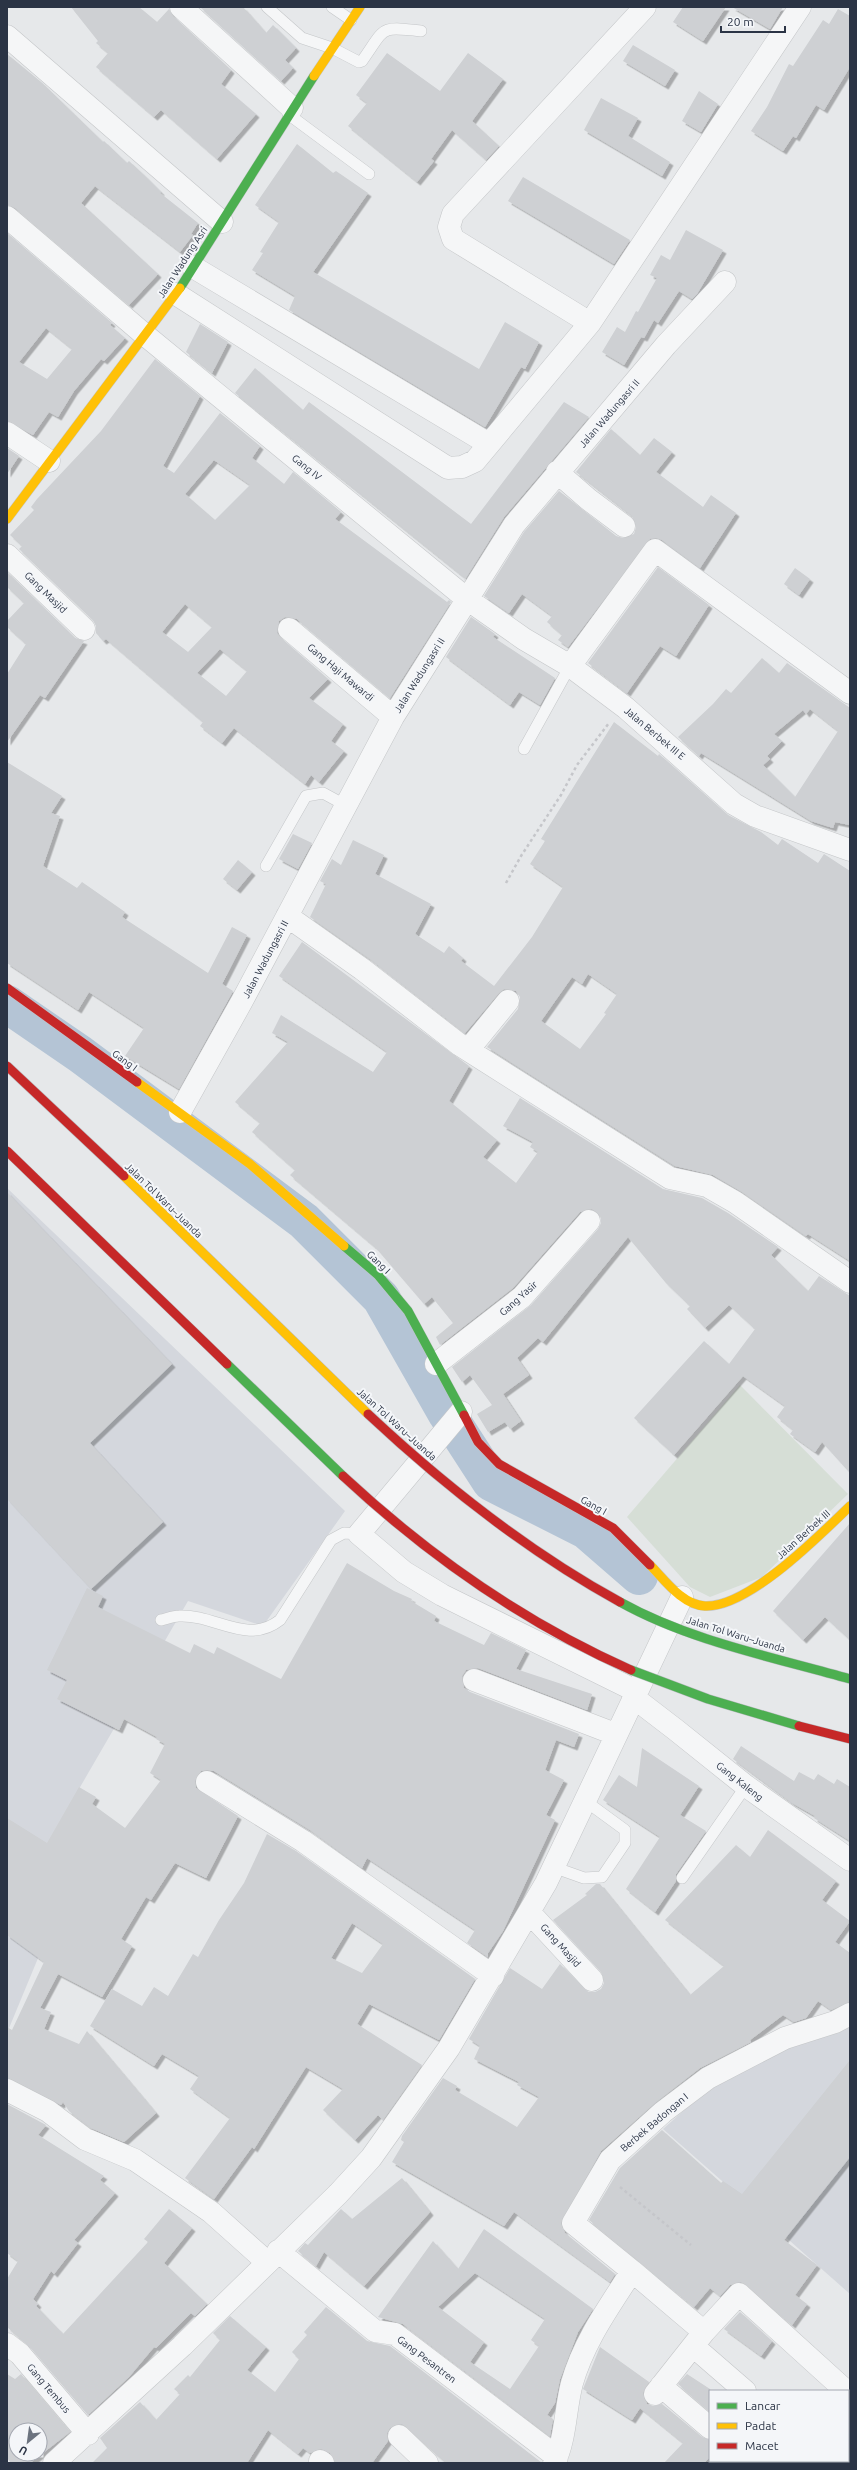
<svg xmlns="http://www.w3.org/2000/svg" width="857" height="2470" viewBox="0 0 857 2470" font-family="Ubuntu,sans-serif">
  <defs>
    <filter id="shadow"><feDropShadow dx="3.5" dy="3.5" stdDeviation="0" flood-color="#0004"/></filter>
  </defs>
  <rect width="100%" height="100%" fill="#e6e8ea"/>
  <path fill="#d4d7dd" d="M7,1188L345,1511L263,1626L188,1601L54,1832L77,1864L7,2033Z
    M850,2026V2294L663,2129L734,2066Z
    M850,2416V2463H814L815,2461H848V2418Z"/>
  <path fill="#d6ded6" d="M740,1385L848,1494L762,1577L710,1597L690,1587L627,1517Z"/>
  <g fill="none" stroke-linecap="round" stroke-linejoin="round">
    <path stroke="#b4c4d5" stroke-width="38" d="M7,1004L80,1054L304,1221L381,1298L447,1414L491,1482L586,1530L639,1576"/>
  </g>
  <path fill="#ced0d3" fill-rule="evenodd" filter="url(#shadow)" d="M71,7H139L157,22L169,9L173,16L231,70L221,84L256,114L217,159L161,110L154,117L96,67L108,53L96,43L98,41Z
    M200,7H243L266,33L273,25L296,48L285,60L293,68L281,81Z
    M683,7H726L703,41L673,22Z
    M732,7H783L770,29Z
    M838,9L850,16V67L824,110L816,105L796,138L793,136L783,151L751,131L767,107L789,64L793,66L823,20L829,24Z
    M633,45L675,70L665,86L623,61Z
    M387,53L440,91L468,53L503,79L472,121L499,146L486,160L452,130L431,159L434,161L417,182L348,126L367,103L356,95Z
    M7,54L41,82L103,142L104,141L127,163L129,161L144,175L161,192L160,193L198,223L191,234L193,235L180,252L95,186L81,203L158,274L129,305L15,208L7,205Z
    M699,91L718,104L701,132L682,121Z
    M601,98L638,118L628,136L670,162L662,176L584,130Z
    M297,144L333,173L336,171L368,193L313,272L479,369L505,322L539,342L525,369L521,367L485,427L289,310L295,296L252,270L263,253L260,252L279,222L255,205Z
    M523,177L630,240L614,264L508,201Z
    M686,230L723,250L697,294L692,299L679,291L658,323L654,320L644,338L641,337L624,365L602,352L617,327L625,332L636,311L638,312L657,278L650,275L661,255L670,260Z
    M7,233L112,323L110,325L125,338L104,361L101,359L74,391L58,417L49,412L33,435L7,421ZM46,328L72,349L47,379L19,362Z
    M200,324L228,342L212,373L186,352Z
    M155,359L200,396L163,466L174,473L220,413L260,446L252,458L284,484L293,472L341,512L335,519L447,602L449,600L451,602L390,698L297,619L285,617L279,621L277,633L281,638L328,679L309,698L343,724L331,741L344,751L319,782L311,775L305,784L234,728L222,743L200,726L203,722L106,639L103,641L96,633V626L93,620L19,549L22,546L10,535L34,510L31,507L37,499L101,431ZM214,460L250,485L215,520L185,494ZM185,604L212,627L188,652L162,632ZM220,649L247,671L226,696L197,673Z
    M255,368L303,410L309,402L471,524L564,402L589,417L504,517L464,581L465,578L235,393Z
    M611,429L640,455L654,438L672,452L656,472L703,507L711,495L736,513L700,568L662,540L656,538L650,539L568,647L558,640L562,635L547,622L552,616L522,594L509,613L484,596L524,532L559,491L616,536L623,538L634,534L636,527L632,516L576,472Z
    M7,448L19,456L7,474Z
    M658,567L709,605L676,656L660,646L627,693L588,663Z
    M795,568L810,579L799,595L784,584Z
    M7,572L75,638L84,641L45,698L40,695L7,742V674L26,644L7,627V621L24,603L7,587Z
    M471,617L495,634L493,637L555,678L540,705L519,692L510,705L446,657Z
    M762,658L779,673L787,663L850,708V825L835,822L833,828L811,821L701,753L699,756L678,737L713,704L726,689L731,693ZM810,709L838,731L795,797L763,765L770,759L767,756L782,741L774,734L803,710L806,714Z
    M614,722L658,756L659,754L728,815L761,832L778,845L782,839L818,863L824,854L850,871V1261L808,1234L806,1236L742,1192L713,1175L675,1166L487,1047L518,1009L520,997L516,991L504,989L499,993L465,1033L370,959L310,917L326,884L320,881L332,859L341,865L353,840L384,855L375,874L431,904L415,934L444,953L449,946L463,958L461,961L494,986L532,937L563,887L530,864L545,841L541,839ZM588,974L617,994L604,1013L606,1014L580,1049L541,1021L572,977L582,984Z
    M7,762L62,796L51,813L60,816L43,866L77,888L82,882L125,912L122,917L208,973L232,927L247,935L222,984L233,991L179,1089L125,1056L144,1028L89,992L78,1010L7,963Z
    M293,834L312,843L298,869L279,859Z
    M238,860L252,872L237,890L223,879Z
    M302,942L469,1066L449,1101L497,1140L483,1157L516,1183L538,1152L530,1147L533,1142L503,1126L520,1098L663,1189L702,1198L728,1213L778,1247L771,1255L808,1291L819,1276L850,1296V1473L822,1442L815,1452L790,1434L793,1430L777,1417L785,1406L743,1376L674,1455L634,1418L704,1341L729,1364L755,1329L729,1305L705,1328L687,1309L690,1306L666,1283L628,1237L543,1342L538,1338L517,1358L529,1375L503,1394L521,1421L510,1429L505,1422L488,1432L477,1414L492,1405L470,1375L462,1382L452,1367L531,1305L598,1229L601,1223V1217L592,1209L580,1212L513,1288L440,1345L436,1337L453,1323L432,1297L424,1304L376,1248L290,1175L295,1170L252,1132L260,1123L235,1102L288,1042L272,1033L281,1015L373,1072L387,1052L279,976Z
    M7,1192L172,1364L90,1443L163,1522L91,1589L7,1499Z
    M850,1523V1640L825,1617L803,1640L773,1611Z
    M347,1563L394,1591L412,1599L411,1601L436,1616L434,1621L484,1645L491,1633L526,1650L516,1669L592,1694L587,1710L478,1668L466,1670L462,1676L464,1688L470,1692L579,1734L574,1747L556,1740L545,1770L564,1780L546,1815L555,1820L503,1931L488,1953V1957L467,1943L475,1930L367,1858L362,1868L310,1830L214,1771L207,1770L201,1771L195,1781L196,1788L238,1816L206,1878L175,1863L151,1900L146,1897L121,1939L132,1946L102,1997L58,1974L40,2008L51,2012L44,2029L79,2044L87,2031L156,2113L124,2142L91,2128L69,2111L63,2102L61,2105L7,2078V2027L12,2030L44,1962L7,1935V1818L47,1843L79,1787L96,1797L92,1804L125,1828L161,1780L150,1773L165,1744L156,1739L157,1737L124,1719L119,1730L57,1699L67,1680L47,1670L87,1588L103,1596L98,1607L190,1653L194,1644L214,1654L217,1647L281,1679Z
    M741,1746L794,1781L799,1772L814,1780L818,1774L834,1784L837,1779L850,1787V1841L814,1818L815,1816L792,1803L733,1759Z
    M642,1748L699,1786L680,1815L706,1831L676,1874V1881L655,1912L626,1889L660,1837L603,1800L619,1775L637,1787Z
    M768,1830L836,1881L822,1900L850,1921L835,1942L850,1953V2002L831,2010L818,2001L806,2018L794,2022L783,2015L750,2040L751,2042L700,2068L655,2103L601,2151L561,2223L565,2233L615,2274L610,2282L514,2212L504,2226L392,2162L404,2142L401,2140L402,2136L443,2078L457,2086L455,2090L517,2127L539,2097L517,2085L519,2082L474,2059L480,2046L469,2039L510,1968L542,1989L560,1964L588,1992H595L601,1989L604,1983L601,1972L553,1920L587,1895L585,1894L596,1884H600L690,1995L724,1966L665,1920L736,1845L750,1857Z
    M267,1834L296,1851L475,1979L439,2040L369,2004L357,2024L422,2065L383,2120L378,2115L355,2140L323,2110L343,2089L306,2067L254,2149L252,2147L214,2199L185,2178L230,2118L190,2089L199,2076L162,2054L154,2066L90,2026L112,1989L142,2006L154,1987L168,1996L193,1954L198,1957L219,1920L244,1883ZM352,1923L383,1944L362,1973L331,1958Z
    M850,2060V2157L784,2240L817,2265L795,2295L807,2304L792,2325L741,2282L730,2285L720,2296L710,2288L694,2307L589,2220L620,2168L662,2130L721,2183L723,2181L742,2194Z
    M7,2104L46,2125L38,2135L104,2176L100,2180L115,2193L74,2240L78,2243L54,2274L51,2271L33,2299L38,2304L36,2306L63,2334L148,2242L144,2239L169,2209L192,2228L164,2263L207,2304L195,2316L191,2313L156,2348L154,2347L129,2377L88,2415L29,2346L7,2327V2279L18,2261L7,2253Z
    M402,2178L430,2212L364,2286L324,2252L316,2266L298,2251L305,2243L308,2245L341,2209L352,2219Z
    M484,2229L593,2309L578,2332L560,2379L555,2403L547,2415L553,2419L550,2436L403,2324L378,2317L433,2241L458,2269ZM475,2273L545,2319L531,2340L539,2346L510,2389L470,2362L484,2342L438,2307Z
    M326,2307L367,2341L390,2346L542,2463H446L402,2424L390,2428L387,2433L388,2441L372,2463H335L330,2453L321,2449L310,2453L303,2448L298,2454L268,2430L247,2463H92L107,2448L100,2438L140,2402L156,2420L180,2394L174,2389L188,2375L190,2377L220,2340L213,2333L230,2316L266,2347L247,2370L275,2392L299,2359L292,2352L307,2335L304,2332Z
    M740,2312L772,2341L761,2356L724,2329Z
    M600,2347L649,2382L643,2393L647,2404L654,2406L662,2404L702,2437L710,2440V2457L704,2463H664L683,2443L640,2408L632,2420L583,2389Z
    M7,2374L15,2379L21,2374L70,2432L30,2463H11L7,2458ZM16,2430H40V2454H16Z
    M687,2374L710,2389V2412L678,2384Z"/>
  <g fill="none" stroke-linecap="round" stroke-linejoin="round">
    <defs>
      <path id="lane" d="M267,7L302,38L332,48L359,62L362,61C386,27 379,26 421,31
        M332,7L351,20
        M288,114L369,174
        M524,749L570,666
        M266,866L306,796L323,793L345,805
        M161,1620C166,1619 173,1616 179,1616C215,1614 247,1646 280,1620L331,1540L344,1533L359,1534
        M553,1867L584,1878L602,1877L625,1843V1830L584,1800
        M682,1878L746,1786"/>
      <path id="street" d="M181,7L292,108
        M7,36L222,222
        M7,217L145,335L467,599L524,639L570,666L626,708L734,804L755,816L850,850
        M193,267L489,444
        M176,294L448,468L462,467L475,461L590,323L800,7
        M590,323L453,239L449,227L453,214L645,7
        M7,433L49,461
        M557,472L588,499L624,526
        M7,555L84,629
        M289,629L393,717
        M570,666L655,550L850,693
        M287,916L362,969L460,1045L670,1178L707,1186L735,1202L850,1282
        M468,1050L508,1001
        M180,1112L242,1001L393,717L514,525L666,345L725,282
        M436,1364L522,1297L589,1221
        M461,1412L359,1534L404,1572L442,1595L636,1691
        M474,1680L615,1734
        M633,1697L676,1730L746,1786L850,1860
        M207,1782L303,1841L493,1976
        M529,1912L592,1980
        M7,2090L48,2111L85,2139L135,2160L211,2212L267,2262
        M278,2251L375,2331L395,2334L557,2457
        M632,2271L704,2332L739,2294L846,2391
        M7,2344L20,2354L88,2434
        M693,2346L745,2391
        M661,2386L710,2428
        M655,2394L704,2332
        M399,2436L427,2463
        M320,2461L323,2463
        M745,2461L747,2463
        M54,2463L182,2346L338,2194L371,2158L449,2048L546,1883L682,1597
        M554,2463C566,2439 565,2409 572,2383C584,2341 609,2307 632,2271L573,2223L610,2160L663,2112L708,2078L785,2038L835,2022L850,2014"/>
      <path id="fast" d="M180,288L314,76
        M344,1246L378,1275L408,1311L464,1415"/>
      <path id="slow" d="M314,76L360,7
        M7,519L180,288
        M137,1082L250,1164L344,1246
        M650,1565C664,1579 682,1605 705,1606C748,1608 820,1535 850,1506"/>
      <path id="jam" d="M7,988L137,1082
        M464,1415L478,1442L499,1464L613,1528L650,1565"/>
    </defs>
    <use href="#lane" stroke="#c4c6c8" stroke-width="12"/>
    <use href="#street" stroke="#c4c6c8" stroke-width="23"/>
    <use href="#fast" stroke="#c4c6c8" stroke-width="10"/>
    <use href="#slow" stroke="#c4c6c8" stroke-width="10"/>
    <use href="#jam" stroke="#c4c6c8" stroke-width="10"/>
    <path stroke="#c5c6ca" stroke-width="2.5" stroke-dasharray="3 3" stroke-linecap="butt" d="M506,883L521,856L561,795L577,765L609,723
      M620,2187L691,2245"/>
    <use href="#lane" stroke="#f5f6f7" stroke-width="11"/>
    <use href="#street" stroke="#f5f6f7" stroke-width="22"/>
    <use href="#fast" stroke="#4caf50" stroke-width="9"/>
    <use href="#slow" stroke="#ffc107" stroke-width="9"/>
    <use href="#jam" stroke="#c62828" stroke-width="9"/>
    <defs>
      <path id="fast-bridge" d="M227,1364L343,1476
        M620,1602C690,1641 773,1657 850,1679
        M631,1670L708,1699L799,1726"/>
      <path id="slow-bridge" d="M124,1176L368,1414"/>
      <path id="jam-bridge" d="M7,1066L124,1176
        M7,1151L227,1364
        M368,1414C445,1486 527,1551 620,1602
        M343,1476C428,1555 525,1623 631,1670
        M799,1726L850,1739"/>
    </defs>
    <use href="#fast-bridge" stroke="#b8bbbf" stroke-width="10" stroke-linecap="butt"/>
    <use href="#slow-bridge" stroke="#b8bbbf" stroke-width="10" stroke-linecap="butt"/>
    <use href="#jam-bridge" stroke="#b8bbbf" stroke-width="10" stroke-linecap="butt"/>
    <use href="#fast-bridge" stroke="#4caf50" stroke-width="9"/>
    <use href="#slow-bridge" stroke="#ffc107" stroke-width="9"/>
    <use href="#jam-bridge" stroke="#c62828" stroke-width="9"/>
  </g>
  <g text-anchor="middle" stroke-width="4" stroke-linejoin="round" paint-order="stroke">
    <g font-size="10" fill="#2b3445" stroke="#f4f6f9">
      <text transform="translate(182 262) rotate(-57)" y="4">Jalan Wadung Asri</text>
      <text transform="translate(609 413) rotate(-49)" y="4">Jalan Wadungasri II</text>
      <text transform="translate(307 467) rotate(39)" y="4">Gang IV</text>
      <text transform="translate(46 592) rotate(44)" y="4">Gang Masjid</text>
      <text transform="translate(341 672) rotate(40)" y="4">Gang Haji Mawardi</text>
      <text transform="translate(419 675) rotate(-58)" y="4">Jalan Wadungasri II</text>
      <text transform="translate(655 733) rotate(40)" y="4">Jalan Berbek III E</text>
      <text transform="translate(265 959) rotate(-62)" y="4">Jalan Wadungasri II</text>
      <text transform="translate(125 1060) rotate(36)" y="4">Gang I</text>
      <text transform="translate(164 1200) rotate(44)" y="4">Jalan Tol Waru–Juanda</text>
      <text transform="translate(379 1262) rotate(44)" y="4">Gang I</text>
      <text transform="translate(518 1298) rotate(-42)" y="4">Gang Yasir</text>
      <text transform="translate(397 1424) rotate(42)" y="4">Jalan Tol Waru–Juanda</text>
      <text transform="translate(594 1505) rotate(29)" y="4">Gang I</text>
      <text transform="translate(803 1534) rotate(-42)" y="4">Jalan Berbek III</text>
      <text transform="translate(736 1634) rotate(17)" y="4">Jalan Tol Waru–Juanda</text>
      <text transform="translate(740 1781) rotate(38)" y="4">Gang Kaleng</text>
      <text transform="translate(561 1945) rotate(48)" y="4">Gang Masjid</text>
      <text transform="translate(654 2122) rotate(-40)" y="4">Berbek Badongan I</text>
      <text transform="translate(427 2359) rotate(37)" y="4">Gang Pesantren</text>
      <text transform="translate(49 2388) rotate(50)" y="4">Gang Tembus</text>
    </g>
  </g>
  <rect width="857" height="2470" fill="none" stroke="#2b3445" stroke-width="16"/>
  <rect x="709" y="2390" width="140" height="72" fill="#f4f6f9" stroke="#a4a8b1"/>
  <rect x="717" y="2403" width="20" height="6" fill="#4caf50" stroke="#a4a8b1"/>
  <text x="745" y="2410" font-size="12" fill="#2b3445">Lancar</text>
  <rect x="717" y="2423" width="20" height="6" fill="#ffc107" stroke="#a4a8b1"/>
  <text x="745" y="2430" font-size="12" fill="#2b3445">Padat</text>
  <rect x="717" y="2443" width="20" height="6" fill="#c62828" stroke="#a4a8b1"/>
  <text x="745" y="2450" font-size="12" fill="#2b3445">Macet</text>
  <g transform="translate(28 2442) rotate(209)"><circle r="19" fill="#f4f6f9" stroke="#a4a8b1"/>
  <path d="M0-3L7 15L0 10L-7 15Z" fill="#6c737f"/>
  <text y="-6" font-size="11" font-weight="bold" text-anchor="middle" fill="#2b3445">U</text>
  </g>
  <path d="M721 26v6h64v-6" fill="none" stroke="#2b3445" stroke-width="2"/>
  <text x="727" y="26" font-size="12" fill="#2b3445" stroke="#f4f6f9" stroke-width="3" paint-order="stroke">20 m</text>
</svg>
